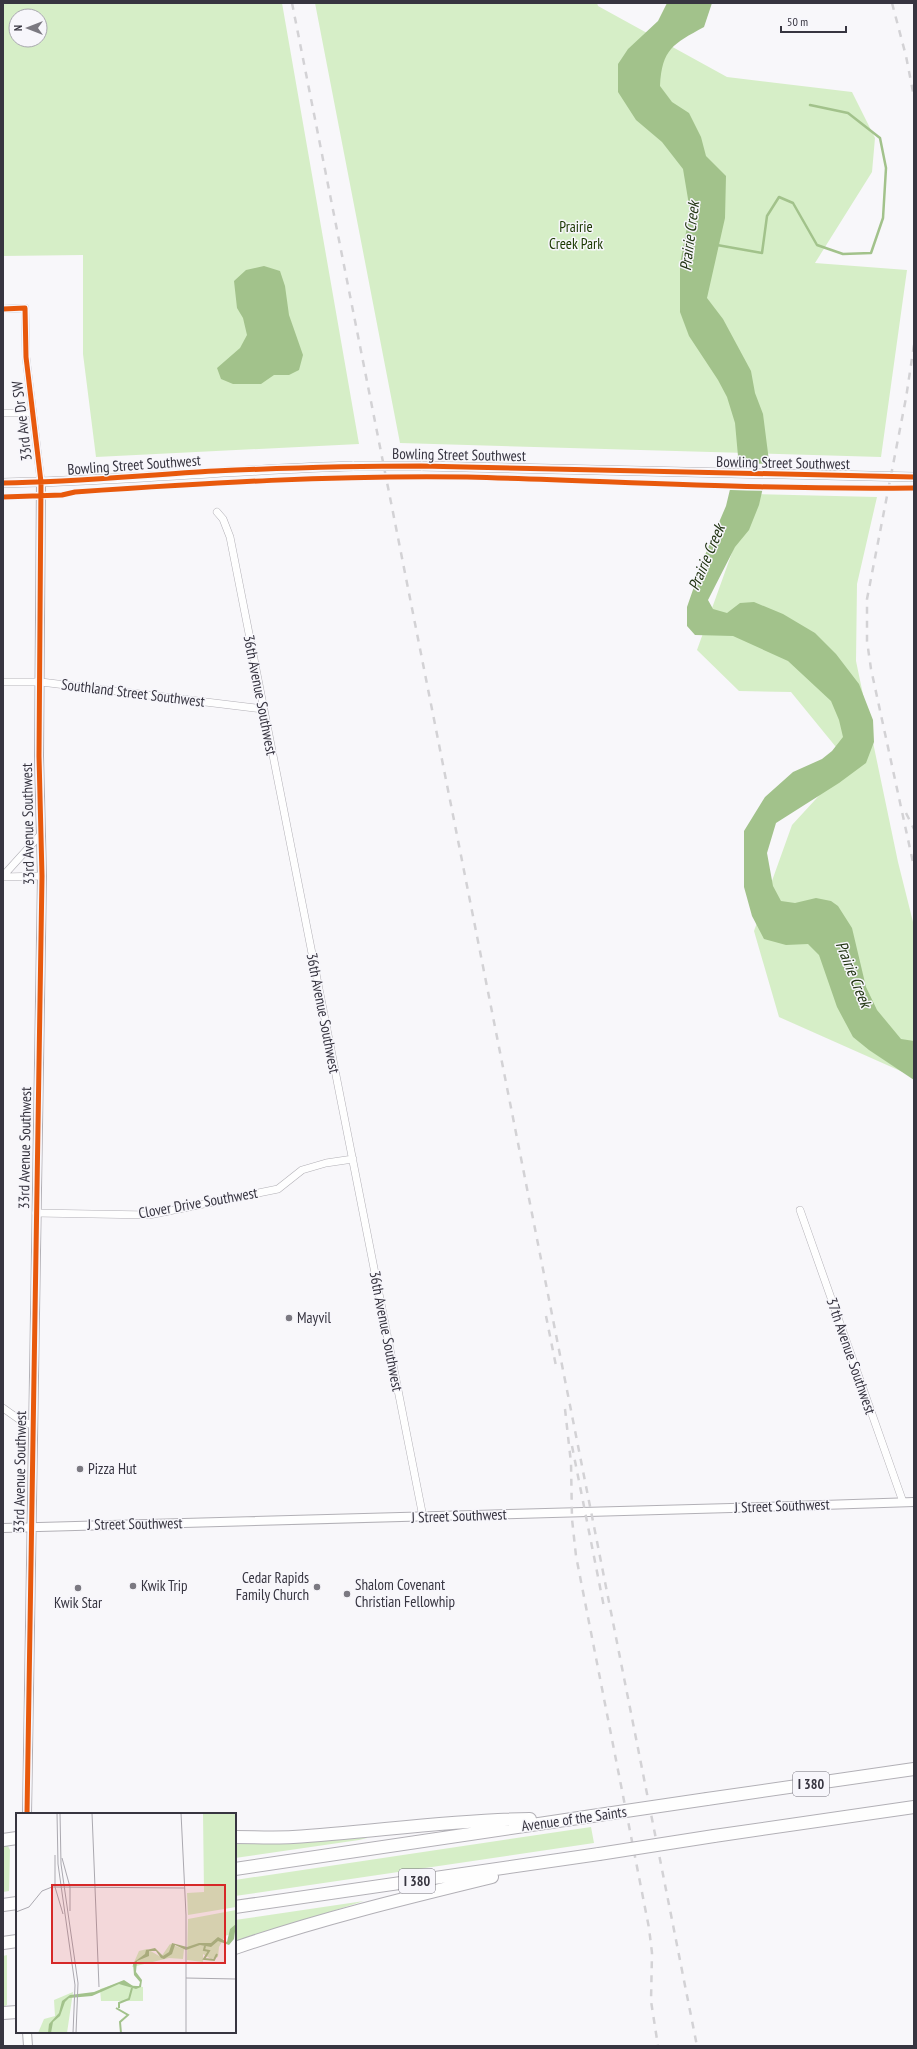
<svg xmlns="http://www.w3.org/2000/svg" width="917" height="2049" viewBox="0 0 917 2049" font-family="'PT Sans Narrow',sans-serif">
  <rect width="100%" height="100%" fill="#f8f7fa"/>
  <path fill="#d6eec7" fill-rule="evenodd" d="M3,3H282L359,444L96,457L83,354V255L3,256ZM16,16H40V40H16Z
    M315,3H597L598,6L727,77L852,92L875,138L872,172L815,263L907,270L881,457L400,443Z
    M753,494L877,497L857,584L856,661L898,862L914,926V1077L779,1017L754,931L792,825L849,763L791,692L739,691L697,650Z
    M591,1827L594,1843L235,1896V1880Z
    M367,1834V1838L359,1840L235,1858V1841Z
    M3,1845L8,1846L10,1850L9,1891L3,1892Z
    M364,1901L235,1942V1920Z
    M7,1955V2005L3,2007V1956Z"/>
  <path fill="#a2c28b" d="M667,3H712L704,27C673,44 662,49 660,86L672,102L689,113L701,137L706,156L726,176L725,218L707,298L723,319L751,371L755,393L763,414L769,461L759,505L749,530L735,547L708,600L713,609L727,613L740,603L754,602L783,614L815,633L836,654L859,684L873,720L874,742L866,763L839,783L776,823L767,853L773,886L781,901L795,903L816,898L831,901L838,906L852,928L866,987L877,1010L901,1039L914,1041V1080L869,1050L853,1037L837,1007L819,955L808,944L786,945L764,939L752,916L744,887V831L765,797L793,772L822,759L832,751L843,737L839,720L831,701L788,661L733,636L695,635L687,626V607L705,555L726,506L738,456L735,423L727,397L718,380L689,336L680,312V264L690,211L683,169L662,142L636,120L618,92V64L628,49L658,21Z
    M264,266L280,271L285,286L289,315L303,355L299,370L289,375H274L261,384H233L221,379L217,368L240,348L247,335L243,318L237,308L234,281L246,270Z"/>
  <path fill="#f8f7fa" d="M734,463L770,464L765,488H728Z"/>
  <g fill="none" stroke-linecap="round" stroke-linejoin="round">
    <path stroke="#a2c28b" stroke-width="2.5" d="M717,245L762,253L767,216L779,197L793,203L817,245L843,254L871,253L883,218L886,168L880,138L848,113L810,105"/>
    <defs>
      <path id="minor" d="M3,309L25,308L26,357L41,482
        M3,413H32
        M217,512L223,519L230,537L423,1517
        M3,682H41L263,709
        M3,876L41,834
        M3,877L42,876
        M800,1210L903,1502
        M36,1213L149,1215L278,1189L302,1170L326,1163L353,1159
        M3,1408L20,1420L32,1425"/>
      <path id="tertiary" d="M3,1528L731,1508L914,1502
        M27,1814L42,876L39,756L41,482
        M27,2032L28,2046"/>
      <path id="secondary" d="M421,466L914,477
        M3,483C120,481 237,469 354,466"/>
      <path id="motorway" d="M707,1799L914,1769
        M714,1836L914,1807
        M235,1837C254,1837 274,1838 293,1837C372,1832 451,1820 530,1819
        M3,1840L17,1838
        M235,1869L592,1816
        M3,1905L17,1903
        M235,1907L599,1854
        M3,1943L17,1941
        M235,1948C319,1919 406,1898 492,1877
        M3,2013L17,2012"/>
    </defs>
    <use href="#minor" stroke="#b2b0b6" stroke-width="8"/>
    <use href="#tertiary" stroke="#b2b0b6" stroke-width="10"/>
    <use href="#secondary" stroke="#b2b0b6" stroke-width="10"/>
    <use href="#motorway" stroke="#b2b0b6" stroke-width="14"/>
    <use href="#minor" stroke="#fefefe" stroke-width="7"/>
    <use href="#tertiary" stroke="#fefefe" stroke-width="8"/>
    <use href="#secondary" stroke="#fefefe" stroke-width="9"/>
    <use href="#motorway" stroke="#fefefe" stroke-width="12"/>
    <path stroke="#d3d2d5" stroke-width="2.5" stroke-dasharray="7 7" stroke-linecap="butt" d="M292,3L697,2046
      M892,3L906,56L914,97
      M914,345L906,398L867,599V641L871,669L914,867
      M906,813L914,829
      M546,1316L557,1371
      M565,1409L571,1463L572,1519L576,1556L649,1928L652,1953L651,2001L658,2046
      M572,1446L604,1607"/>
    <defs>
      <path id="secondary-bridge" d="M354,466H421"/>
      <path id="motorway-bridge" d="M592,1816L707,1799
        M599,1854L714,1836"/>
    </defs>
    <use href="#secondary-bridge" stroke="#b2b0b6" stroke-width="10" stroke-linecap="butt"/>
    <use href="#motorway-bridge" stroke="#b2b0b6" stroke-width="14" stroke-linecap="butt"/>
    <use href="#secondary-bridge" stroke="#fefefe" stroke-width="9"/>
    <use href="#motorway-bridge" stroke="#fefefe" stroke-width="12"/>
    <defs>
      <path id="cycleway" d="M3,309L25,308L26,357L41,482L39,756L42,876L27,1814
        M3,483C74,482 144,475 215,471C283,468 352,466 421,466L914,477
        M3,497L62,495L75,492C206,483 336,475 467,477C616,481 765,490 914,488"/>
    </defs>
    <use href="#cycleway" stroke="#f7f6fb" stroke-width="8"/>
    <use href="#cycleway" stroke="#e8590c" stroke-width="5"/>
  </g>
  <g fill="#7b7981" stroke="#f7f6fb" stroke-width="1.5">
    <circle cx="289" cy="1318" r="4"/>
    <circle cx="80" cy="1469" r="4"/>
    <circle cx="133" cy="1586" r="4"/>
    <circle cx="317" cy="1587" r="4"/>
    <circle cx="78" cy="1588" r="4"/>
    <circle cx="347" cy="1594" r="4"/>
  </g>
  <g text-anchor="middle" stroke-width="3" stroke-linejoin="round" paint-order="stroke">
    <g fill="#f7f6fb" stroke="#716f78" stroke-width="1">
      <rect x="793" y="1772" width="36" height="24" rx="3"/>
      <rect x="399" y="1869" width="36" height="24" rx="3"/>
    </g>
    <g font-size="14" font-weight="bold" fill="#373540">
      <text x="811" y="1789">I 380</text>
      <text x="417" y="1886">I 380</text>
    </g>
    <g font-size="15" fill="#1b3800" stroke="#f7f6fb">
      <text x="576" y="232">Prairie<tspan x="576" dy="17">Creek Park</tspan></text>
    </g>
    <g font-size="15" fill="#373540" stroke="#f7f6fb">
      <text transform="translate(22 421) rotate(-97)" y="5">33rd Ave Dr SW</text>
      <text transform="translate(459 455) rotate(1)" y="5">Bowling Street Southwest</text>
      <text transform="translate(783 463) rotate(1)" y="5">Bowling Street Southwest</text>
      <text transform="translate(134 465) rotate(-4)" y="5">Bowling Street Southwest</text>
      <text transform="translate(133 693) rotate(7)" y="5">Southland Street Southwest</text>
      <text transform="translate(260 695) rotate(79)" y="5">36th Avenue Southwest</text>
      <text transform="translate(28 824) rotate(-91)" y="5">33rd Avenue Southwest</text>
      <text transform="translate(323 1013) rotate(79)" y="5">36th Avenue Southwest</text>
      <text transform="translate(25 1148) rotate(-89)" y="5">33rd Avenue Southwest</text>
      <text transform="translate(198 1203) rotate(-10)" y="5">Clover Drive Southwest</text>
      <text transform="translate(386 1331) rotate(79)" y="5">36th Avenue Southwest</text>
      <text transform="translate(851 1356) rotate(71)" y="5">37th Avenue Southwest</text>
      <text transform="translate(20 1472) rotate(-89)" y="5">33rd Avenue Southwest</text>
      <text transform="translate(782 1506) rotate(-2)" y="5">J Street Southwest</text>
      <text transform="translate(459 1516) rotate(-2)" y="5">J Street Southwest</text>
      <text transform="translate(135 1524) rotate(-1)" y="5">J Street Southwest</text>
      <text transform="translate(574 1819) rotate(-8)" y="5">Avenue of the Saints</text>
    </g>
    <g font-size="15" fill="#373540" stroke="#f7f6fb" text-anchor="start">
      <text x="297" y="1323">Mayvil</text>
      <text x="88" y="1474">Pizza Hut</text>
      <text x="309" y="1583" text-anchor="end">Cedar Rapids<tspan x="309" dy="17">Family Church</tspan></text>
      <text x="355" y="1590">Shalom Covenant<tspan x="355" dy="17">Christian Fellowhip</tspan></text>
      <text x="141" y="1591">Kwik Trip</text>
      <text x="78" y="1608" text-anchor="middle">Kwik Star</text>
    </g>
    <g font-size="16" font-style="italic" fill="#213412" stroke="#f7f6fb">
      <text transform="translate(689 236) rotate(-83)" y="6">Prairie Creek</text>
      <text transform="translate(706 557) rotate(-67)" y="6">Prairie Creek</text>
      <text transform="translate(854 974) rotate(68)" y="6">Prairie Creek</text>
    </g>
  </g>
  <g transform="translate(16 1813)">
    <rect width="220" height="220" fill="#f8f7fa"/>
    <path d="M187,0H220V94L172,102L171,80L188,79ZM220,97V119L209,123L203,134L202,144L195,146L187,141V149L171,147L172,106ZM154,131L168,136L167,146L153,145L116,154L123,138L131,136L145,144ZM103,170L127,174V188H85L84,176ZM57,179L51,220H22L28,206L39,203L38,187Z" fill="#d6eec7"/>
    <path d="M220,111L218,126L213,132L202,128L195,134L184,132L170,137L159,132L156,141L148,146L145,145L140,138H133V143L121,148L120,159L126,167L125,174L120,176L103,171L76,183L53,185L49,189L44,203L37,209L35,220H32L33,211L43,200L46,188L54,182L78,179L108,167L117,173H123L124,169L118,162L117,150L129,141L130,137L139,135L147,143L153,139L156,130L171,134L183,130H195L202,124L211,129L214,116Z" fill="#a2c28b"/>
    <path fill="none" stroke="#a2c28b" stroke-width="2" d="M189,133L188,137L193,138L188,146L198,147L201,141M100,195L112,202L104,209L105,220M103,195V190L113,186L116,175"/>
    <path fill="none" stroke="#aba9b0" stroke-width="1" d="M41,0L42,51L59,172L57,220M44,0L45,51L62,170L60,220M76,0L83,174M165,0L170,102V220M39,42V74L47,101M46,45L54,74V98M0,99L13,94L26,78L36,74L169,75M170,165L220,166"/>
    <path fill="#d62828" fill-opacity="0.15" stroke="#d62828" stroke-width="2" d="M36,72H209V150H36Z"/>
    <rect width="220" height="220" fill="none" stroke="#373540" stroke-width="2"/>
  </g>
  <rect width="917" height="2049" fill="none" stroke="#373540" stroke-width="8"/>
  <g transform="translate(28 28) rotate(270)"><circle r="19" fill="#f7f6fb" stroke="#aaa9b0"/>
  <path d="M0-3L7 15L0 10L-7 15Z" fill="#7b7981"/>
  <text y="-6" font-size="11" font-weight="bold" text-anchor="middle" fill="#373540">N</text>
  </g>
  <path d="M781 26v6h65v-6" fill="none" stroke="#373540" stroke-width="2"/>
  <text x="787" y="26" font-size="12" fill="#373540" stroke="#f7f6fb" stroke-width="3" paint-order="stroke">50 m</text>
</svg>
